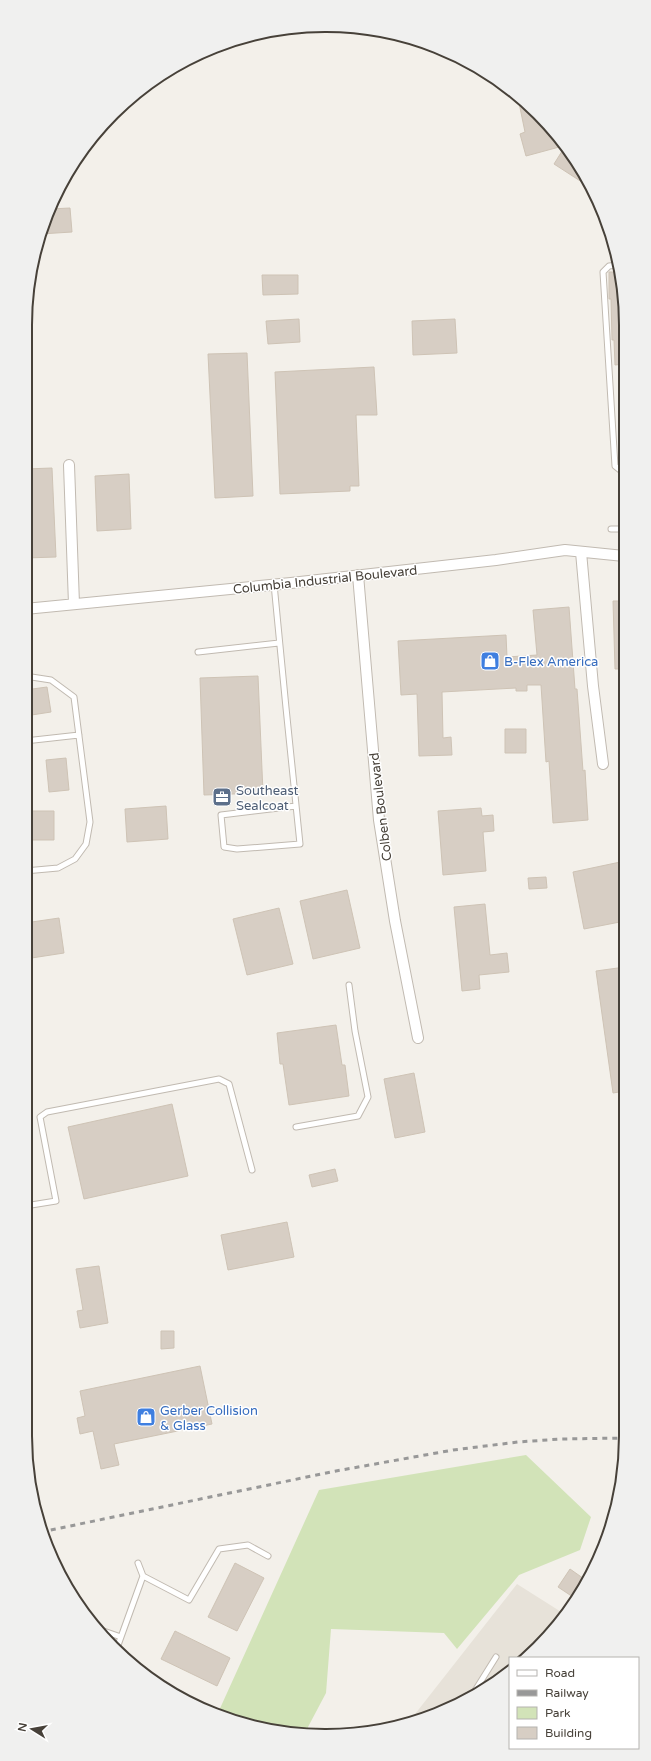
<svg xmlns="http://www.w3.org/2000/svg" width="651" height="1761" viewBox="0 0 651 1761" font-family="'Varela Round',sans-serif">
  <rect width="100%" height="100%" fill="#f3f0ea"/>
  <path fill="#e7e2d9" d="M517,1584L566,1615L564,1618L522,1658H510V1669L492,1685L441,1713L408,1723Z"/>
  <path fill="#d2e3b8" d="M526,1455L591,1517L580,1550L519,1575L457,1649L444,1633L331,1629L326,1693L308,1727L307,1733C278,1734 244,1727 217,1715L319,1490Z"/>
  <path fill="#d7cec4" stroke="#cec3b5" d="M518,98L552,128L563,146L526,156L520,134L525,132Z
    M564,148L572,160L588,186L554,164Z
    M70,208L72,232L40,234L50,209Z
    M609,272H620L623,286L624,364L615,365L614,340H612L611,299H609Z
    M262,275H298V294L263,295Z
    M299,319L300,342L268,344L266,321Z
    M455,319L457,353L413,355L412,321Z
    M247,353L253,496L215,498L208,354Z
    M374,367L377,415H356L359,486H350V491L280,494L275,372Z
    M52,468L56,557L25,558V469Z
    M129,474L131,529L97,531L95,476Z
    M613,601H624V669H615Z
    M569,607L575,689H577L583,771L585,770L588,820L553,823L549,761L546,762L541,685H527V691H516V688L442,692L443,738L451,737L452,755L419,756L417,694L401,695L398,641L506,635L507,657L537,655L533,610Z
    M258,676L263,793L204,795L200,678Z
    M47,687L51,712L25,716V690Z
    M505,729H526V753H505Z
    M66,758L69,790L49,792L46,760Z
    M166,806L168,839L127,842L125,809Z
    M481,808L482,816L493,815L494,831L483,832L486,871L443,875L438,811Z
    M25,811H54V840H25Z
    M625,861V921L584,929L573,872Z
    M546,877L547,888L529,889L528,878Z
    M347,890L360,948L313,959L300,901Z
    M485,904L490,955L507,953L509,972L479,975L480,989L462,991L454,907Z
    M279,908L293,964L247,975L233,919Z
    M59,918L64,953L25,959V923Z
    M625,967V1091L613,1093L596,971Z
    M336,1025L342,1065H345L349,1096L289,1105L283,1064H280L277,1033Z
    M414,1073L425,1132L395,1138L384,1079Z
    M172,1104L188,1176L84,1199L68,1127Z
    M335,1169L338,1181L312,1187L309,1175Z
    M287,1222L294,1257L228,1270L221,1235Z
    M99,1266L108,1323L80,1328L77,1311L83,1310L76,1269Z
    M161,1331H174V1348L161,1349Z
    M200,1366L212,1424L114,1444L119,1465L101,1469L93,1431L80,1434L77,1418L85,1416L80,1391Z
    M235,1563L264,1578L237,1631L208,1617Z
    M570,1569L587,1581L576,1599L558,1587Z
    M175,1631L230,1658L217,1686L161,1659Z"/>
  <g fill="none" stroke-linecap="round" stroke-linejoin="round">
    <defs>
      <path id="service" d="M618,265L609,266L603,272L615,466L620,470L624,469
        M611,529H624
        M274,584C282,671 291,757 300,844L237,849L224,847L221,815L296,806
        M198,652L279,643
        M25,676L51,680L74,697L90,822L86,844L75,859L58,868L25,871
        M25,741L79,735
        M25,1125L29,1124
        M296,1127L358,1116L368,1097L355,1031L349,985
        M25,1206L56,1201L40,1117L47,1112L219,1079L229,1084L252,1170
        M143,1576L189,1600L219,1549L248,1545L268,1556
        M95,1628L121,1637
        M117,1648L143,1576L138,1563
        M471,1697L496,1657"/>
      <path id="minor" d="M69,465L74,604
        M581,552L593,686L603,764
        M358,575L379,820L395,921L418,1038
        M25,609L291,583L496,560L565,550L624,556"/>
    </defs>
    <use href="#service" stroke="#c1bab1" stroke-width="7"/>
    <use href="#minor" stroke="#c1bab1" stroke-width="12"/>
    <use href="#service" stroke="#fff" stroke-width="5"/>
    <use href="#minor" stroke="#fff" stroke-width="10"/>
    <path stroke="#989898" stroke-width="3" stroke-dasharray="5 5" stroke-linecap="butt" d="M41,1532L336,1471L453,1450L518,1442L561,1439L626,1438"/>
  </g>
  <defs>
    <symbol id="shop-square" viewBox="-11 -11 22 22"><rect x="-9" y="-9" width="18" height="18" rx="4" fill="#3f7fe0" stroke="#fff"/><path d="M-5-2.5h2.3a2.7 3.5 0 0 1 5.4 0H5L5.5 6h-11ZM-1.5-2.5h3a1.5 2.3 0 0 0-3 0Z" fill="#fff"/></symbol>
    <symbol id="office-square" viewBox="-11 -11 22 22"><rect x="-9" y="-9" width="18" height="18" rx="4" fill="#5c6f8a" stroke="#fff"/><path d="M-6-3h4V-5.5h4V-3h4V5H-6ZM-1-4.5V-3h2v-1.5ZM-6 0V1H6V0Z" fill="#fff"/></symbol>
  </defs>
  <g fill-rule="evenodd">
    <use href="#shop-square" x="479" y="650" width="22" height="22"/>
    <use href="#office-square" x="211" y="786" width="22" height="22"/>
    <use href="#shop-square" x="135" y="1406" width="22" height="22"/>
  </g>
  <g text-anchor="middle" stroke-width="3" stroke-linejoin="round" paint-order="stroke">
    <g font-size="13" fill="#474139" stroke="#fff">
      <text transform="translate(325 579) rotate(-6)" y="5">Columbia Industrial Boulevard</text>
      <text transform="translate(380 807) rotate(-97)" y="5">Colben Boulevard</text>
    </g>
    <g font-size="13" fill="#366cbe" stroke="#fff" text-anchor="start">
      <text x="504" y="666">B-Flex America</text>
      <text x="160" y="1415">Gerber Collision<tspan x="160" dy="15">&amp; Glass</tspan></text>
    </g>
    <g font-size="13" fill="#4e5e75" stroke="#fff" text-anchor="start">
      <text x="236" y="795">Southeast<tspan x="236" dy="15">Sealcoat</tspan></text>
    </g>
  </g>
  <path d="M0 0H651V1761H0ZM325 32H326A293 293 0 0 1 619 325V1436A293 293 0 0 1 326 1729H325A293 293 0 0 1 32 1436V325A293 293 0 0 1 325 32Z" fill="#f0f0ef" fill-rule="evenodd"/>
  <path fill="none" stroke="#474139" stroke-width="2" d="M325 32H326A293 293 0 0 1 619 325V1436A293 293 0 0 1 326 1729H325A293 293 0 0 1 32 1436V325A293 293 0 0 1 325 32Z"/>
  <rect x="509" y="1657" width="130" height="92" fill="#ffffff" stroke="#b5b3b0"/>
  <rect x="517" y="1670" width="20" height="6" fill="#ffffff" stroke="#b5b3b0"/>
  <text x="545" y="1677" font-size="12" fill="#474139">Road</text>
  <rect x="517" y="1690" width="20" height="6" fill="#989898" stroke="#b5b3b0"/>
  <text x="545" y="1697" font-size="12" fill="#474139">Railway</text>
  <rect x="517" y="1707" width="20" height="12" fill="#d2e3b8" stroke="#b5b3b0"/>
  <text x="545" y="1717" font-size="12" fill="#474139">Park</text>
  <rect x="517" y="1727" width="20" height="12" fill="#d7cec4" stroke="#b5b3b0"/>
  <text x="545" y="1737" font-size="12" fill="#474139">Building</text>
  <g transform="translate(32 1729) rotate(281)" stroke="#ffffff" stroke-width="3" paint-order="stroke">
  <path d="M0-3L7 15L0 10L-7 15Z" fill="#474139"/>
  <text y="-6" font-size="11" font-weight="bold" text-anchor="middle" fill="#474139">N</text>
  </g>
</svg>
